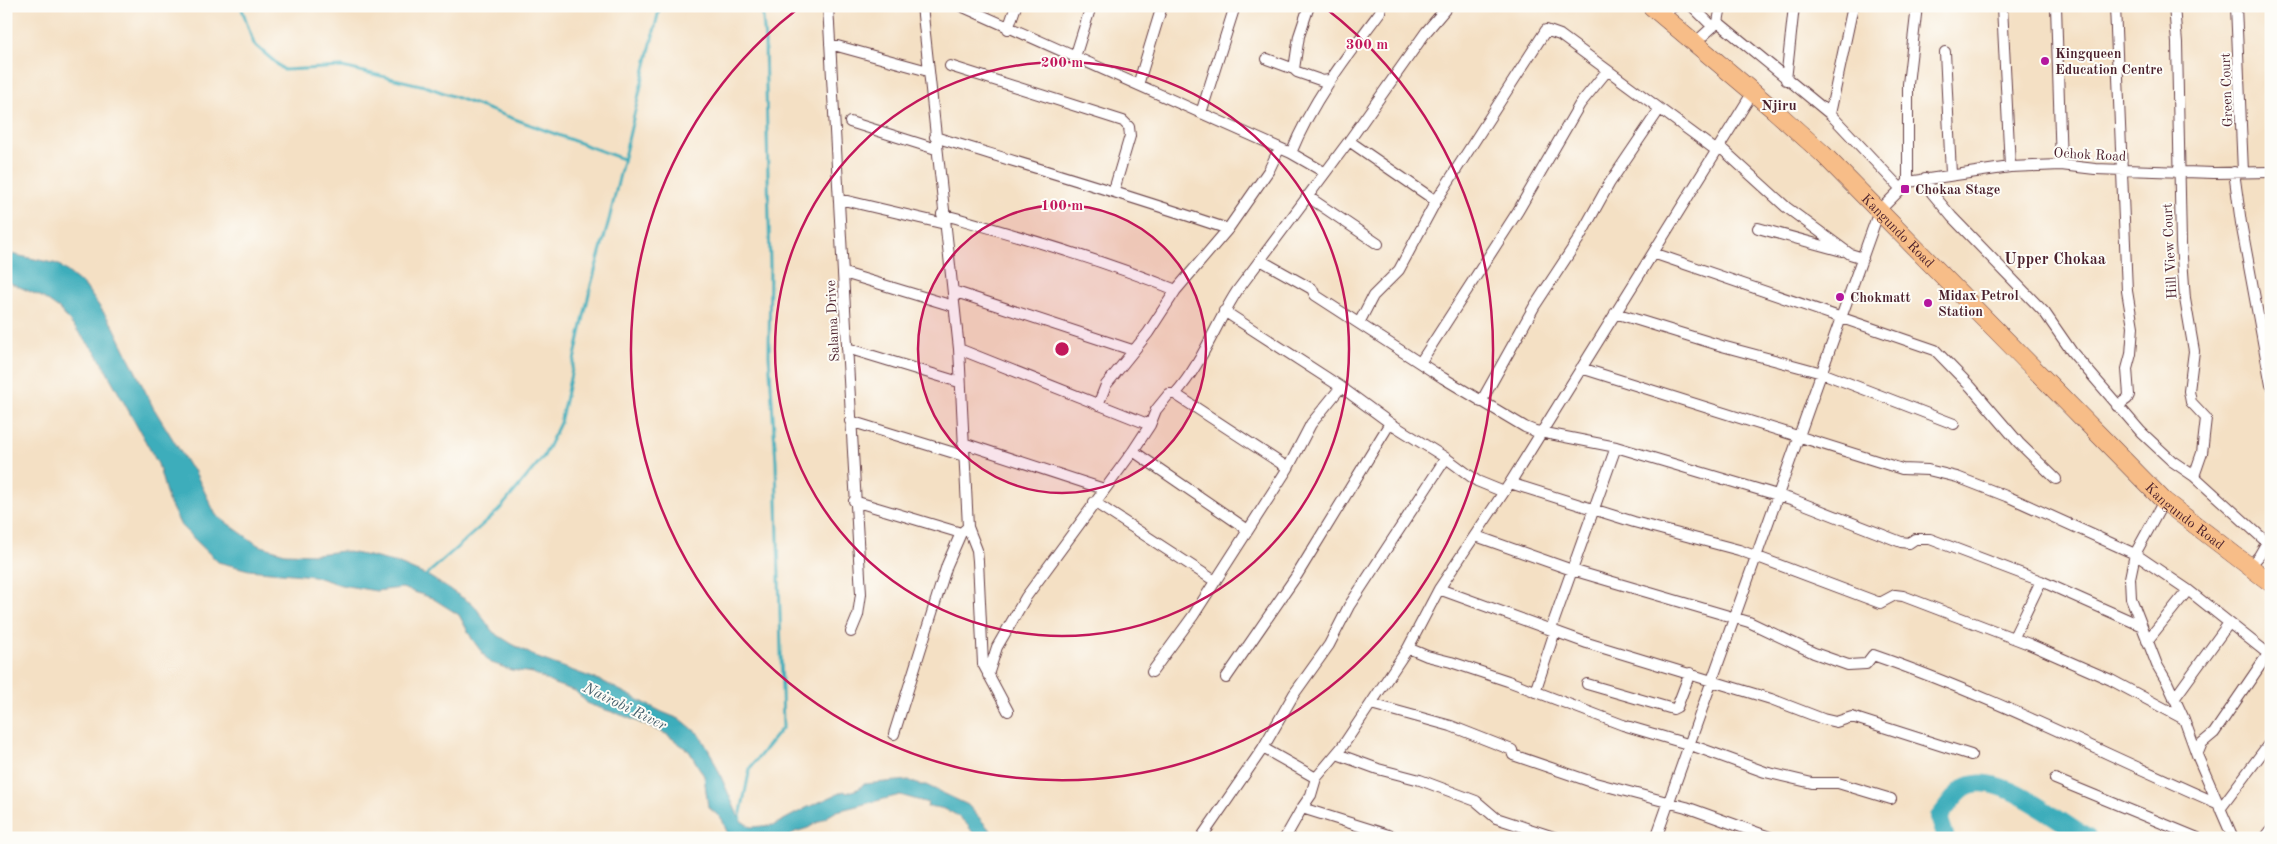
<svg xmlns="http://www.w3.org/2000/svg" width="2277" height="844" viewBox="0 0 2277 844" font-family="'Old Standard TT',serif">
  <rect width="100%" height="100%" fill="#fdfcf7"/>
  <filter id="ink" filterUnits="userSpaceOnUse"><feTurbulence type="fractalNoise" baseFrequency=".02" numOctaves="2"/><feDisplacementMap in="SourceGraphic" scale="10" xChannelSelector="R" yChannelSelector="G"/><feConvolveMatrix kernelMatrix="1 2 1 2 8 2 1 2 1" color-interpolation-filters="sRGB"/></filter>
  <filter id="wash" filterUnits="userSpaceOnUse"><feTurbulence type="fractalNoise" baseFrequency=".0096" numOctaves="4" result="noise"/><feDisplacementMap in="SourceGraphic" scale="20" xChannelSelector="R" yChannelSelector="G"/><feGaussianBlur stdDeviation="1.12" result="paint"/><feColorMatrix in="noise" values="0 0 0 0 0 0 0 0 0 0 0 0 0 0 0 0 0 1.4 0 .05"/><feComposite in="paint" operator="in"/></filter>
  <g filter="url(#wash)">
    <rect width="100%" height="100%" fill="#f4e0c4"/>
    <path fill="#3eadbb" stroke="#446673" d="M6,253L58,264L85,286L114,327L153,407L190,467L194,470L216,515L258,545L285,553L316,554L343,551L369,556L397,563L430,577L474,605L493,632L512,644L538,658L604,682L662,712L682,720L700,735L712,756L740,820L751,827L774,825L806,808L844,791L847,793L860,788L863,784L909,780L919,785H926L968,805L997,838H975C968,819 946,805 927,807L928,803L900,795L837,811L808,828L795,832L787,838H729L722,819L708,807L704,776L689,751L666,734L624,716L588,704L575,691L554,684L533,673L511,670L489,662L472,639L459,615L432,598L402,588L376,591L341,585L313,576L249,570L218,562L181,526L168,500L158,464L97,354L59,309L42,297L6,281Z"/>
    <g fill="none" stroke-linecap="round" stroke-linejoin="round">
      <path stroke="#3eadbb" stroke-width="3" d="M241,6L254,44L284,70L342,67L425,86L623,159
        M424,577L499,510L544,456L560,423L591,285L609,220L660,6
        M739,822L750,768L783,727L776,462L769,355L770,265L765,42L762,6"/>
      <path stroke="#3eadbb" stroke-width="18" d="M1946,838L1939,817C1946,809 1955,794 1964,788C1997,767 2059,823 2088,838"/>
    </g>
  </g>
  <g filter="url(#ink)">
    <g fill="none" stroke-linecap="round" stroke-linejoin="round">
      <defs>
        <path id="minor" d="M828,6L861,594L858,615L851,632
          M922,6L959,349L1150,425
          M961,6L1291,153L1324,172
          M1309,6L1299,36L1294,69L1297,72L1323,81L1329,80
          M1692,6L1713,27
          M2002,6L2010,167
          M2056,6L2061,165
          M2115,6L2127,291L2133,327L2131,354L2127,369L2129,395L2127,399L2117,406
          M2174,6L2177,43L2181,244L2185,299L2194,351L2189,391L2191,402L2206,418L2202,453L2194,476
          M2236,6L2243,172
          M1659,14L1675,6
          M1718,22L1830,114L1900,188
          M1008,29L1016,6
          M1695,43L1718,22L1721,6
          M830,44L928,71
          M1945,52L1951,174
          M1075,57L1091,6
          M1267,59L1294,69
          M950,66L1123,121L1129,127L1130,136L1114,190
          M1786,80L1794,6
          M1138,85L1162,6
          M1201,113L1235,6
          M1830,114L1853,6
          M850,122L936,149
          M935,137C1033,167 1131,196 1228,229
          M1349,141L1436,201
          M1720,147L1786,207L1850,254L1863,258
          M1291,153C1312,101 1346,57 1380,12L1381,6
          M2234,172L2241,223L2271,385
          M1925,178L1932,193L1952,217L2045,313L2072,352L2141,432L2172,461L2194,476L2271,546
          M1908,182L2010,167L2061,165L2095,169L2214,173L2271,172
          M1307,196L1378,244
          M839,199L945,224
          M942,214C1021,237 1100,259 1176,290
          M1758,228L1842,251
          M1653,253L1935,350L1971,387L2019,443L2056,479
          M1262,261L1312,289L1315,295L1443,378L1525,427L1535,431L1616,447L1747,486L1794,500L1901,542L1909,543L1915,539H1930L2041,581L2142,626
          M844,273L953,306
          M953,291L1132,350
          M1224,311L1341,387L1390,423L1446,458L1477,481L1504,492
          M1615,313L1722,346L1822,373L1954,424
          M1359,323L1373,296L1399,270L1436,201L1546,30L1560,35L1717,151
          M847,348L959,382
          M1420,363L1518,211L1580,104L1607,71
          M1581,368L1902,469L1928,470L1957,477L2011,498L2135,554L2188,590L2271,656
          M1175,394L1288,468
          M1481,402L1534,307L1578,240L1609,184L1659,110
          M1098,405L1106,385L1148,333L1176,290L1228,229L1269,170L1279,149
          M850,421L964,456
          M963,443L1104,489
          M1133,451L1248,530
          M1510,483L1634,522L1739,550L1880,603L1895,595L1903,596L2029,644L2111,680L2184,719
          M854,501L961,533
          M2164,501L2135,554L2130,578L2131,598L2157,665L2167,682L2184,719L2197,755L2233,838
          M1094,502L1215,581
          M968,527L977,550L978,561L983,664L1008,711
          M1476,536L1572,570L1749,622L1814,653L1848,665L1866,664L1873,655C1992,696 2104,754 2219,804
          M2249,567L2259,556L2271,535
          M1439,589L1587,643L1771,699L1823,719L1836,722L1852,717L1971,755
          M1551,629L1616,447
          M2014,637L2041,581
          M2147,641L2188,590
          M1408,648L1427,656L1451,662L1508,681L1623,725L1691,745L1765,772L1812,783H1838L1891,799
          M1152,672L1193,616L1288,468L1311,424L1341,387
          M988,675L997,647L1026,597L1133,451L1150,425L1156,410L1169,394H1175C1202,364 1215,325 1237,291L1349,141L1426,32L1448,6
          M1226,678L1297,575L1390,423
          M1587,684L1673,709L1677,707L1690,673
          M1535,692L1555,631
          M2174,699L2229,623
          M1371,704L1451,726L1512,750L1513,755L1595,783L1686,807L1772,838
          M894,734L947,565L961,533L968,527L959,349
          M1263,748L1316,778L1311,795L1302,808L1398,838
          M1337,754L1378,769L1420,780L1476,801L1496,818L1557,838
          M2197,755L2202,743L2214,733L2268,654
          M1316,778L1342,747L1408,648L1439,589L1510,483L1753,92
          M2055,779L2198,838
          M2220,809L2271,741
          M1201,838L1263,748L1294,694L1329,645L1349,606L1446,458
          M1285,838L1302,808
          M1656,838L1879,211L1908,182V84L1917,6
          M2265,838L2271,830"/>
        <g id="trunk">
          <path id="s1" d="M1651,6L1774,110L1823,154L2164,501L2271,583"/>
        </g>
      </defs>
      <use href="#minor" stroke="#643c42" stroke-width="12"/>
      <use href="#trunk" stroke="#643c42" stroke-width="19"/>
      <use href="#minor" stroke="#fff" stroke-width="10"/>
      <use href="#trunk" stroke="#f7bd88" stroke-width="18"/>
    </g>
  </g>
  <circle cx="1062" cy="349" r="144" fill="#c2185b" fill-opacity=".12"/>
  <g fill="none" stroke="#c2185b" stroke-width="2.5">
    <circle cx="1062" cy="349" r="144"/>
    <circle cx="1062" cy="349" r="287"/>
    <path d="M1324 7A431 431 0 1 1 800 7"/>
  </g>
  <g fill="#b5179e" stroke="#fdfcf7" stroke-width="2">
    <circle cx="2045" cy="61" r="5"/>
    <rect x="1900" y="184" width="10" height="10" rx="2.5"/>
    <circle cx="1840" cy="297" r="5"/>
    <circle cx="1928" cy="303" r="5"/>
  </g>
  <g text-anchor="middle" stroke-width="4" stroke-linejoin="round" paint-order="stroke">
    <g font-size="14" font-weight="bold" fill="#4a1f2b" stroke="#fdfcf7" text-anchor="start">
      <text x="2055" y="58">Kingqueen<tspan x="2055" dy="16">Education Centre</tspan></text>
      <text x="1915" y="194">Chokaa Stage</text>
      <text x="1938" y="300">Midax Petrol<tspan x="1938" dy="16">Station</tspan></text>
      <text x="1850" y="302">Chokmatt</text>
    </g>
    <g font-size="14" fill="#4a1f2b" stroke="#fdfcf7">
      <text transform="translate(2226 90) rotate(-92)" y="5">Green Court</text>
      <text transform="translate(2090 154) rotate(3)" y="5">Ochok Road</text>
      <text dy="5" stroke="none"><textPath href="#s1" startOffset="334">Kangundo Road</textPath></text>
      <text transform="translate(2169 251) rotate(-93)" y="5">Hill View Court</text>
      <text transform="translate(832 321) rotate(-93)" y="5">Salama Drive</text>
      <text dy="5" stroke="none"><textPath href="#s1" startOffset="739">Kangundo Road</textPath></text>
    </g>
    <g font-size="15" font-weight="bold" fill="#4a1f2b" stroke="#fdfcf7">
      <text x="1779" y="110">Njiru</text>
    </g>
    <g font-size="15" font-style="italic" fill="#455f6c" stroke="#fdfcf7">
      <text transform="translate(625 706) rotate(26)" y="5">Nairobi River</text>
    </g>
    <g font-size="16" font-weight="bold" fill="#4a1f2b" stroke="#fdfcf7">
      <text x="2055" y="264">Upper Chokaa</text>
    </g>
  </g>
  <circle cx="1062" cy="349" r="8" fill="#c2185b" stroke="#fdfcf7" stroke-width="2.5"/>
  <g font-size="15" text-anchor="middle" font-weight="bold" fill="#c2185b" stroke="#fdfcf7" stroke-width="4" stroke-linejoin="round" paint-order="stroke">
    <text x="1367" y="49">300 m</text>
    <text x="1062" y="67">200 m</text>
    <text x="1062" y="210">100 m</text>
  </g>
  <rect width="2277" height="844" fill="none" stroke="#fdfcf7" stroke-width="25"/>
</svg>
